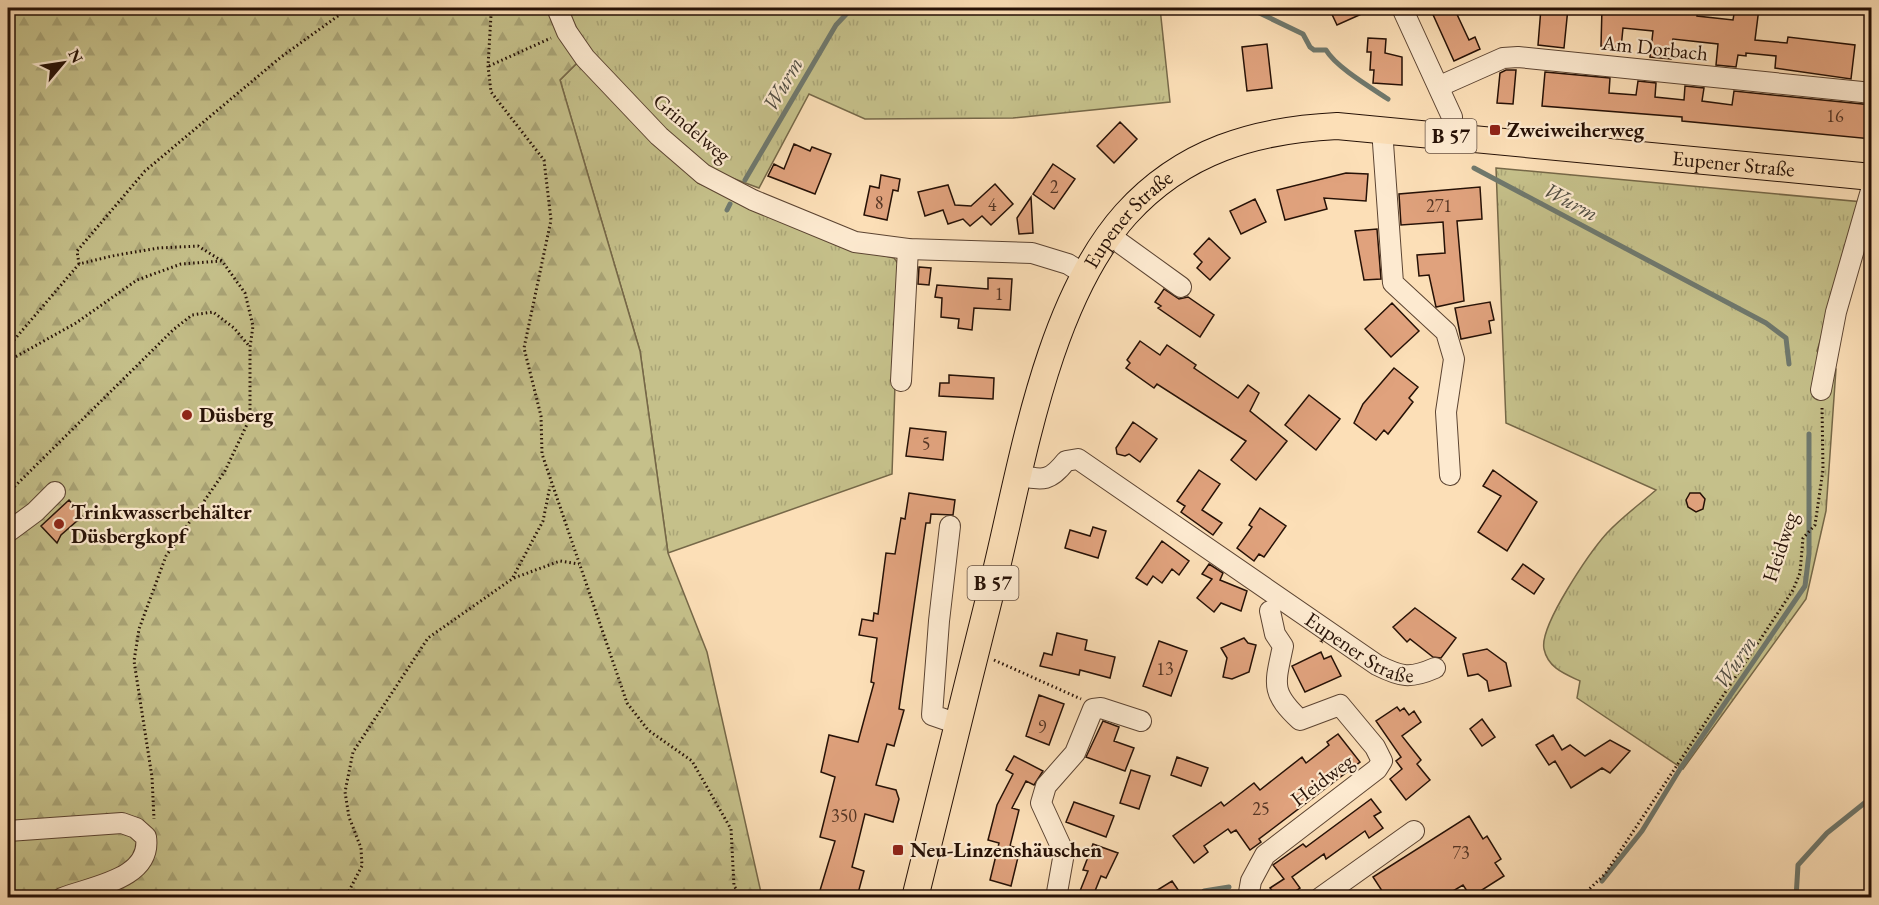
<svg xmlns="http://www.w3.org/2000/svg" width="1879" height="905" viewBox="0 0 1879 905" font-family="'EB Garamond',serif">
  <defs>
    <pattern id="grass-tufts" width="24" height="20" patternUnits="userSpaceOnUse" patternTransform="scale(1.5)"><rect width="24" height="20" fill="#c5c08a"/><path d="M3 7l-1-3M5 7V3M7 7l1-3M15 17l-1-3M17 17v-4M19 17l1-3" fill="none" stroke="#a9a476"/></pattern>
    <pattern id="forest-firs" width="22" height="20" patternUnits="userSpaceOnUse" patternTransform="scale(1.5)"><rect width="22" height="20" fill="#c5c08a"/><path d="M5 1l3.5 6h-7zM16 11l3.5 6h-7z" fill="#a9a476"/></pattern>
  </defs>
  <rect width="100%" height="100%" fill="#fcdfb7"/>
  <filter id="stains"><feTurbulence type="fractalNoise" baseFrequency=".00333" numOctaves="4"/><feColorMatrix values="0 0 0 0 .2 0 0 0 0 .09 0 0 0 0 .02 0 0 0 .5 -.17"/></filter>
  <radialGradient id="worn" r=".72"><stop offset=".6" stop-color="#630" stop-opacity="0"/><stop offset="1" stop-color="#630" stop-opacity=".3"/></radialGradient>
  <path fill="url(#grass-tufts)" stroke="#766848" stroke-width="1.5" d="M567,8H852L856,11L860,8H1069L1070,10L1160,8L1170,102L1013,118L865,119L809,94L759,188L710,170L680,146L585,46Z
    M579,61L654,141L698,183L868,252L894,258L899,265L892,474L668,553L640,351L560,80Z
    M1496,168L1863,202L1817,351L1836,369L1826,511L1806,599L1683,769L1577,698L1580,681C1565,674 1548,668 1544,649C1539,626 1590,552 1607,533C1622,517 1640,504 1656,490L1506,423Z"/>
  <path fill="url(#forest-firs)" stroke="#766848" stroke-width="1.5" d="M8,8H550L579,61L560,80L640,351L668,553L707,652L762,897H8Z"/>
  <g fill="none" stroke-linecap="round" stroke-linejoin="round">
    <path stroke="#6f786d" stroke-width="5" d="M1249,8L1303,34L1310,47L1314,50H1326C1336,67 1370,87 1388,99
      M1474,168L1766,323L1786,338L1789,364
      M745,180L836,25L852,8
      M727,210L730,204
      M1602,881L1642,831L1680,769L1805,586L1809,554V434
      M1204,891L1229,887
      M1796,898L1798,865L1827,833L1872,797"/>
  </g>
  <path fill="#e0a27d" stroke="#261106" stroke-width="1.5" d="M1329,8H1375L1337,25Z
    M1430,8H1454L1469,40L1475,37L1480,49L1454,61Z
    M1541,8H1568L1564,48L1538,45Z
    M1602,8H1698L1697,16L1733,20L1735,8H1759L1755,40L1787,43L1788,37L1855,45L1851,79L1775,68L1776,56L1746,53V56L1738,55L1736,67L1716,65L1718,44L1673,39L1671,59L1650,57L1653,31L1623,28L1621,48L1601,46Z
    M1368,38L1386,39L1385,53L1402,57V85L1373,83L1374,70H1370L1371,52H1367Z
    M1267,44L1272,88L1247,91L1242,47Z
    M1506,70H1516L1513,104L1497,103L1500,73Z
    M1545,72L1610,78L1609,93L1636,95L1638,81L1656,83L1655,97L1684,100L1685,86L1704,88L1702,101L1732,105L1734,91L1872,105V139L1682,121V117L1542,106Z
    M1120,122L1137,139L1114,163L1097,146Z
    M794,144L810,151L812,147L831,154L815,194L768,176L774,164L784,169Z
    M1053,164L1075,179L1054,209L1033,194Z
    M1346,173L1368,174L1366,201L1324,198L1327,209L1285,220L1277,190Z
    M881,175L900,179L898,191L893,190L887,220L864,215L870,186L879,188Z
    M995,184L1013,204L991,225L982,216L970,226L963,219L948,224L943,210L925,216L918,192L948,185L955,205L971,206Z
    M1480,187L1482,219L1457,221L1464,301L1436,307L1429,275L1419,276L1417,255L1445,253L1443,222L1401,225L1399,194Z
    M1031,197L1033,233L1019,234L1017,218Z
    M1255,199L1266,222L1241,234L1230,211Z
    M1377,229L1381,279L1364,280L1355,231Z
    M1209,238L1230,258L1210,280L1197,268L1202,262L1194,254Z
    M919,267L931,268L929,285L918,284Z
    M988,278L1012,279L1010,310L974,308L972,330L958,328L959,319L941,317L942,298L935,297L937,285L988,289Z
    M1164,289L1179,299L1188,297L1214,315L1200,337L1158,308L1161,306L1155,302Z
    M1490,302L1494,320L1489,321L1491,333L1461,339L1455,308Z
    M1392,303L1419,331L1391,357L1365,329Z
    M1140,341L1160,355L1167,345L1196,365L1194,368L1238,398L1248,385L1259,393L1250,411L1287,441L1256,480L1231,460L1246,441L1157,384L1154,388L1126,368L1130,363L1127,360Z
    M1394,368L1418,387L1409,398L1413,402L1388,434L1384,430L1376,440L1354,423L1363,404Z
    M949,375L994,378L993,399L939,396L940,383H949Z
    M1309,395L1340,419L1316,450L1285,425Z
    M1133,422L1157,439L1140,462L1129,454L1125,456L1117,454L1116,448Z
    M910,428L946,432L943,460L906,456Z
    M1199,470L1220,484L1202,510L1222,523L1213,535L1181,512L1185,506L1177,501Z
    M1493,470L1537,502L1507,551L1478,532L1501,496L1483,486Z
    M909,493L955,500L953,515L931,514L930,523H926L899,709L904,710L894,746L887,744L876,785L896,790L899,799L893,822L865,814L852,867L864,871L857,897H818L835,841L820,837L835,777L821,772L829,735L858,742L874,683L871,682L877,638L859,635L862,619L873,621L874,613L878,614L886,553L895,554L901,518L905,519Z
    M1690,493H1700L1705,499L1703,509L1696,512L1688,507L1686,500Z
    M69,500L84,518L77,521L61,535L57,543L41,526Z
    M1260,508L1286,526L1264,557L1259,554L1254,561L1237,548L1252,527L1249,525Z
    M1093,527L1106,531L1098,558L1065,548L1070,530L1090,536Z
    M1162,541L1189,561L1179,575L1172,569L1162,583L1153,576L1147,585L1136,578Z
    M1209,564L1223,573L1220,580L1247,591L1241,611L1221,603L1214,612L1197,598L1212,579L1202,574Z
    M1523,564L1544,579L1534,594L1512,579Z
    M1415,608L1456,638L1441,658L1433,657L1410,639L1407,642L1393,627Z
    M1057,633L1087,640L1085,650L1115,657L1110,678L1080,670L1079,675L1040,666L1044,653L1052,655Z
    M1244,638L1248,643L1256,645L1249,672L1232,679L1223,677L1227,658L1221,648Z
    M1159,641L1187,651L1171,696L1143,686Z
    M1487,649L1506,663L1511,686L1489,691L1487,681L1478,674L1468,676L1463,654Z
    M1321,652L1324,659L1331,656L1341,676L1305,692L1292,666Z
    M1039,695L1064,704L1049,745L1026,736Z
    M1397,707L1400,711L1404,708L1409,715L1414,711L1421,722L1402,736L1421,760L1417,764L1430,780L1406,800L1390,779L1402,769L1396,761L1401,757L1376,721Z
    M1482,719L1495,737L1482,746L1470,729Z
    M1103,721L1119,727L1114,741L1134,748L1125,771L1086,757Z
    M1338,734L1360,762L1259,839L1261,842L1250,850L1236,830L1231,833L1228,829L1204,846L1208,852L1194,863L1173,836L1221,802L1224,806L1254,783L1260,790L1302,757L1306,763L1329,745L1327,742Z
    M1553,735L1562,750L1570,745L1585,756L1610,740L1630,751L1610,773L1602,768L1571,788L1555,761L1549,765L1536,745Z
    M1014,756L1043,771L1034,785L1026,781L1012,808L1019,810L1010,846L1020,849L1011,886L990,880L999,843L988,840L997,805L1013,774L1006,770Z
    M1177,757L1208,768L1201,786L1171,775Z
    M1131,770L1150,776L1139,809L1120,803Z
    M1371,799L1381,812L1374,816L1383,828L1369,838L1365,831L1326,859L1324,854L1292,877L1300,888L1287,897H1277L1270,888L1284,879L1273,865L1303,844L1306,847Z
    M1074,802L1114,816L1106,837L1066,822Z
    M1469,816L1483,839L1487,836L1501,859L1495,863L1504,876L1471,897L1463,885L1443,897H1386L1373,877Z
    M1093,844L1118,853L1106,878L1101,876L1093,896L1080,891L1088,871L1083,870Z
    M1172,881L1183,897H1146Z"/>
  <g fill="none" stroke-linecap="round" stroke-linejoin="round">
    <defs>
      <g id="minor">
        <path d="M557,8L567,32L585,58L659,136L703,174L753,200L855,242L908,249L1032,253L1068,264L1084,274"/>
        <path d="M1402,8L1452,117L1451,136"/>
        <path d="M1440,86L1503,58L1518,57L1872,93"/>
        <path d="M1382,129L1393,283L1446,332L1454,359L1446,412L1450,475"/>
        <path d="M1109,235L1181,287"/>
        <path d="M901,381L908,249"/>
        <path d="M1821,390L1836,312L1872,187"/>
        <path id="s1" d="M1019,475C1044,481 1050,481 1066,461L1078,459L1377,665C1401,677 1410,679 1435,668"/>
        <path d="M950,526L939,621L932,715L958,724"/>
        <path d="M8,532L35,512L55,492"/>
        <path d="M8,831L122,823L136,828L146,837C152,879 93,886 62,898"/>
        <path d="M1056,898L1064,853L1041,803L1046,786L1075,753L1093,709L1101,708L1141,721"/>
        <path d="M1248,898L1251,881L1265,855L1377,769L1382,761L1375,747L1340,705L1300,720C1270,692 1275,684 1283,646L1275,634L1270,611"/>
        <path d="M1320,898L1414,831"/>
      </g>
      <g id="major">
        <path id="s2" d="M915,898C941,789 969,680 996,571C1023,459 1048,301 1126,214C1183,151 1255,130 1337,126L1872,177"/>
      </g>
    </defs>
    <use href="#minor" stroke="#5c4432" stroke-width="22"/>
    <use href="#major" stroke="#261106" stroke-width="28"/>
    <path stroke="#261106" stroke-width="3" stroke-dasharray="1.5 3" stroke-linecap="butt" d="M488,8L491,15L488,66L491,92L544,160L551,220L524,348L541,416L542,454L627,703L648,730L692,761L731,829L734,886L743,898
      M489,66L551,38
      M79,264L77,251L145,171L281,57L349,8
      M8,347L79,264L112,256L159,248L198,246L222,261L245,293L253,326L250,347V418L225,471L166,556L139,629L134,661L152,777L154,819
      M8,361L76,323L137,280L181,264L221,261
      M8,493L173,330L192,315L213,312L234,328L250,347
      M514,578L560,561L579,564
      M994,660L1081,699
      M337,898L349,891L362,866L361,848L349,817L345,792L353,752L428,638L512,579L543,521L550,486
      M1580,898L1605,874L1793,590L1800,573L1803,538L1815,525L1823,470L1822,406"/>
    <use href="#minor" stroke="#fdead0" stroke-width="20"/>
    <use href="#major" stroke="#fcdfb7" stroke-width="26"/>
  </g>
  <g fill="#8f2418" stroke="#fdead0" stroke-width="2">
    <rect x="1489" y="124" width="12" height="12" rx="3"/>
    <circle cx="187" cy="415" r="6"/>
    <circle cx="59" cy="524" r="6"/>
    <rect x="892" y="844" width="12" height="12" rx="3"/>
  </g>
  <g text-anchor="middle" stroke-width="4.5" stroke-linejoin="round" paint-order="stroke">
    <g font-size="18" fill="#543524">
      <text x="1835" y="122">16</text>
      <text x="1054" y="193">2</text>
      <text x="879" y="209">8</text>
      <text x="992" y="211">4</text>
      <text x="1439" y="212">271</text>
      <text x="999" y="300">1</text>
      <text x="926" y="450">5</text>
      <text x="1165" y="675">13</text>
      <text x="1042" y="733">9</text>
      <text x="1261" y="815">25</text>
      <text x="844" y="822">350</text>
      <text x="1461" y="859">73</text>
    </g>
    <g fill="#fdead0" stroke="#665243" stroke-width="1.5">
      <rect x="1425.5" y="119" width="51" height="34" rx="4.5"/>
      <rect x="967.5" y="566" width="51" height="34" rx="4.5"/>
    </g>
    <g font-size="20" font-weight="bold" fill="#261106">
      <text x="1451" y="143">B 57</text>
      <text x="993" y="590">B 57</text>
    </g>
    <g font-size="21" fill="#261106" stroke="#fdead0">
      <text transform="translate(1655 48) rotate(6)" y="7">Am Dorbach</text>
      <text transform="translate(692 128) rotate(40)" y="7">Grindelweg</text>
      <text dy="7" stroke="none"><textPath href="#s2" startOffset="1354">Eupener Straße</textPath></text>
      <text dy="7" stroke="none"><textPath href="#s2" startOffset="718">Eupener Straße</textPath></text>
      <text transform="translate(1780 547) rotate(-72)" y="7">Heidweg</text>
      <text dy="7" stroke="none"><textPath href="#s1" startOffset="406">Eupener Straße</textPath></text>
      <text transform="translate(1322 780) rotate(-37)" y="7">Heidweg</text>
    </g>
    <g font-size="21" font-weight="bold" fill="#261106" stroke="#fdead0" text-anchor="start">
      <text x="1507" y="137">Zweiweiherweg</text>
      <text x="199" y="422">Düsberg</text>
      <text x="71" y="519">Trinkwasserbehälter<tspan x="71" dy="24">Düsbergkopf</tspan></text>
      <text x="910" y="857">Neu-Linzenshäuschen</text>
    </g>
    <g font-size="22" font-style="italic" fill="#504d42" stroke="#fdead0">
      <text transform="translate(782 84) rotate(-60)" y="8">Wurm</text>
      <text transform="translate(1571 201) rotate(28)" y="8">Wurm</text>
      <text transform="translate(1734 662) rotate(-56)" y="8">Wurm</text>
    </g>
  </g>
  <rect width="1879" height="905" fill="none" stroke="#fcdfb7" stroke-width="30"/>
  <rect x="9" y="9" width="1861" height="887" fill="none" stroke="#261106" stroke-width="3"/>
  <rect x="15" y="15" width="1849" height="875" fill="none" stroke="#261106" stroke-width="1.5"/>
  <g transform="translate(63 63) rotate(61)" stroke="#fdead0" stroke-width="4.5" paint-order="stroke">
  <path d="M0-4.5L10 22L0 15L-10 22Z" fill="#261106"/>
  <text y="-9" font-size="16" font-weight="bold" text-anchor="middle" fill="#261106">N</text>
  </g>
  <rect width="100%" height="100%" filter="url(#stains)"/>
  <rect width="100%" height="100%" fill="url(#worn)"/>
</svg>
